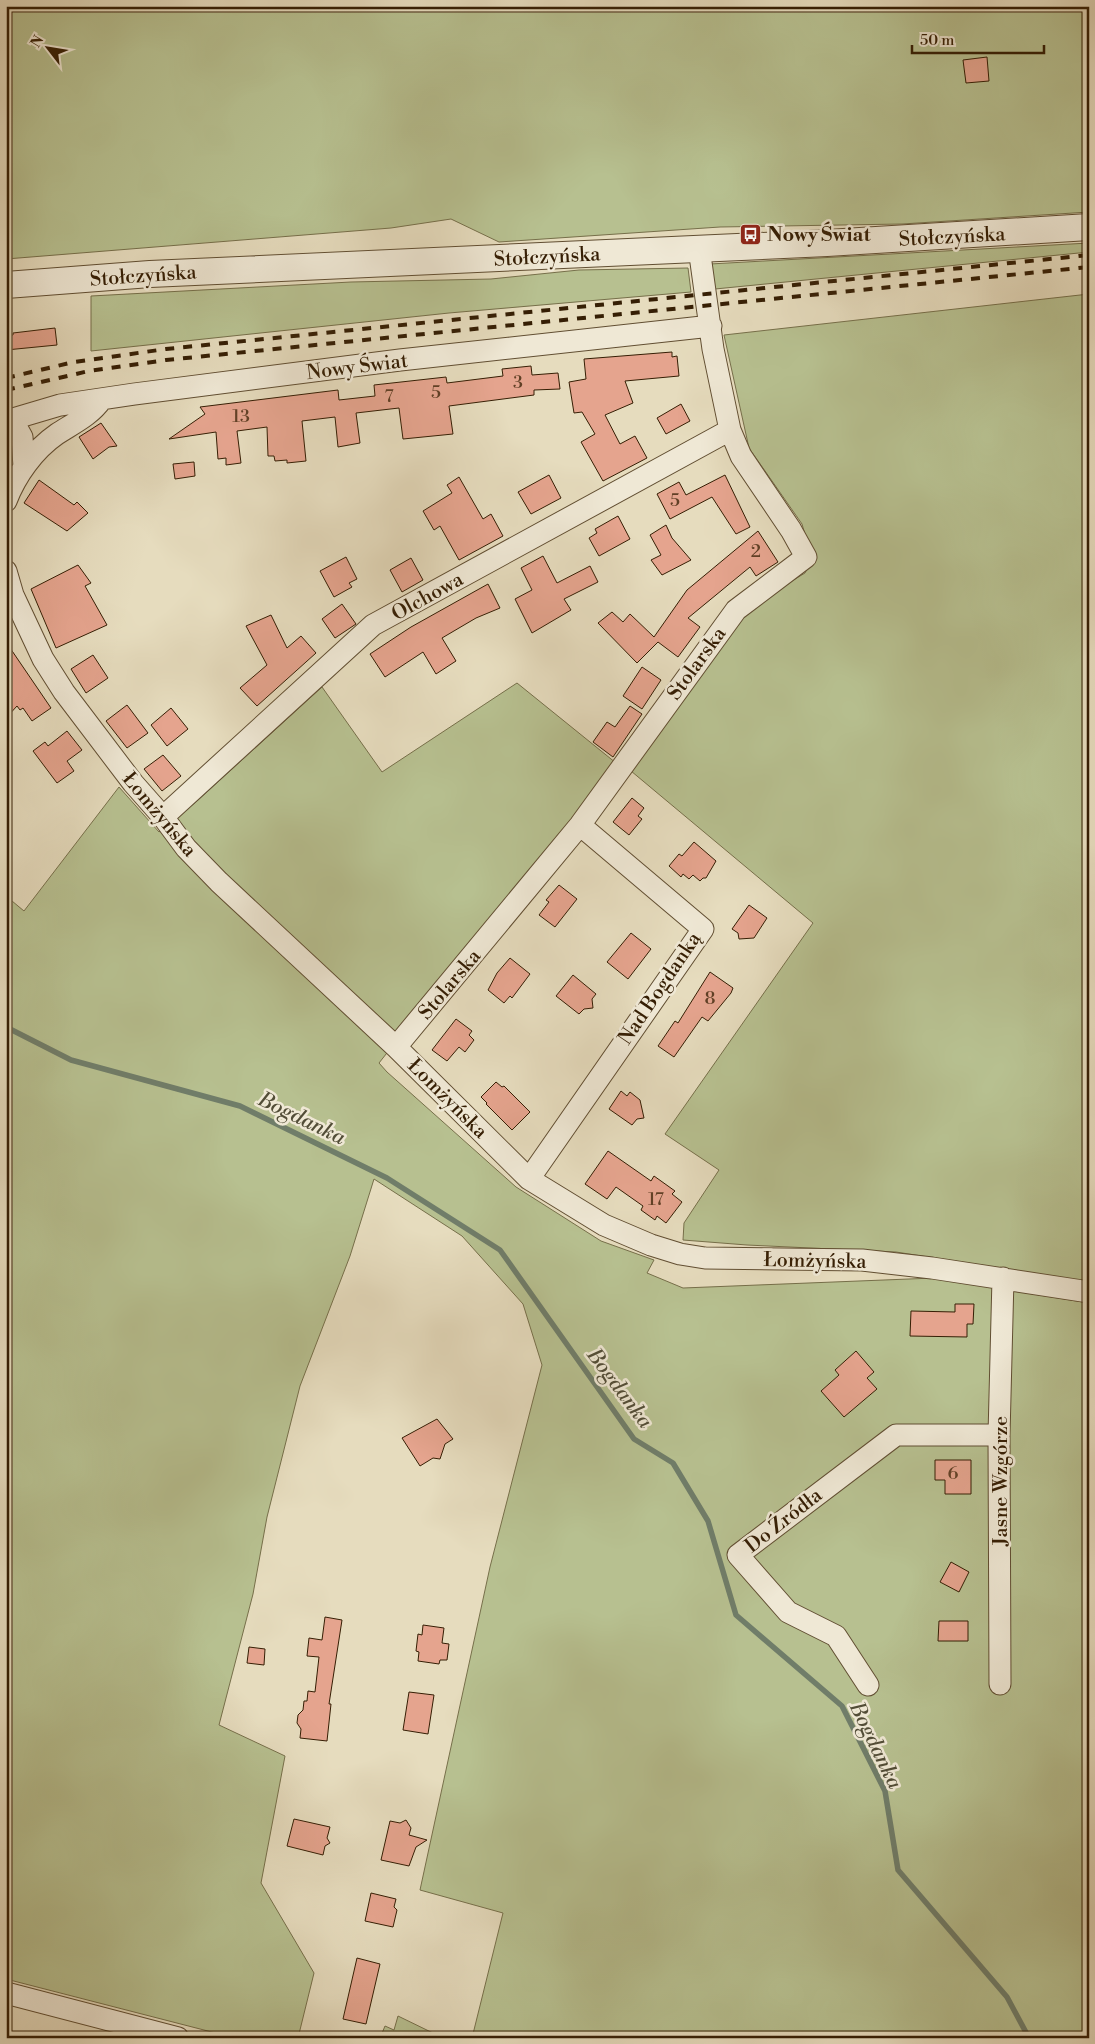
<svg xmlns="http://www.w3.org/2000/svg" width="1095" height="2044" viewBox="0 0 1095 2044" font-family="'Libre Bodoni',serif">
  <rect width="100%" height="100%" fill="#e6dcbe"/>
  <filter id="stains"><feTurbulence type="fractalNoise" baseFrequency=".004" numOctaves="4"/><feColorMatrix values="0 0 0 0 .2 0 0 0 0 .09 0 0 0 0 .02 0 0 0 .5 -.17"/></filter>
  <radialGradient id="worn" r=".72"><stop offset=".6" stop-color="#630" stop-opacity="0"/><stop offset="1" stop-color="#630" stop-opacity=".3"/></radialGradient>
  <path fill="#b7c090" stroke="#766f4a" d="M6,6H1089V212L902,224L720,227L499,242L451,219L391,228L6,259Z
    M1089,243V252L715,289L710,264Z
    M688,268L691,292L449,313L91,351V296L351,282L491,279L579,270Z
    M1089,294V1282L896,1252L747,1245L683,1240L684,1223L719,1170L665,1134L813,923L631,771L752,605L805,573L812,559L802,524L749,448L724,335Z
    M517,683L616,763L379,1063L387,1072L516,1187L601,1241L654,1260L647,1273L683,1288L934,1278L1089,1303V2038H472L503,1913L420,1890L490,1567L542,1365L523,1304L462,1236L374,1179L350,1256L300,1386L267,1517L253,1594L219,1725L285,1756L261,1883L314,1973L298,2038H235L6,1979V896L24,911L119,787L159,832L197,801L322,687L382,772Z
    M398,2016L435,2034L437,2038H380L385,2026L394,2030Z"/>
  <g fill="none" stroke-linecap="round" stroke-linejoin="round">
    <path stroke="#707d69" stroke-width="5.5" d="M6,1027L71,1060L240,1106L387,1178L500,1250L634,1439L673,1463L708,1521L736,1615L842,1706L885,1791L898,1870L1007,1997L1029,2038"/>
  </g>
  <path fill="#e5a48e" stroke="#351e04" d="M987,57L989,81L966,83L963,60Z
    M55,328L57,345L6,350V336L13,335V333Z
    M672,352V357L677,356L679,376L625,381L633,403L605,415L620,444L635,436L647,458L603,481L581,442L595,434L582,412L574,413L569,382L586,379L584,359Z
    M531,366L532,375L558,373L560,389L534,390V395L449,406L453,434L403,439L399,408L356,413L360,443L338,447L335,417L302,421L306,461L287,463V460L275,461L274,456H268L267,427L237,431L241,463L226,465V458L218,459L216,432L169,439L205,414L200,407L338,390L339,400L375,396L374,385L446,377L447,383L503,376L502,369Z
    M681,404L690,421L666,434L657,418Z
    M101,423L117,446L109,447L93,459L79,437Z
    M194,462L195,476L175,479L173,464Z
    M549,475L561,498L531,514L518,492Z
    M725,475L750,527L736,534L712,497L670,519L657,494L679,482L686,495Z
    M459,477L483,519L491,514L503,536L459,560L440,526L434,530L423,511L452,493L447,485Z
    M39,480L74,505L77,502L88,513L67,531L24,503Z
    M618,516L630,539L599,556L589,538L597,533L595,529Z
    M666,525L672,538L691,560L662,575L651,560L661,555L650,535Z
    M758,531L778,562L756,576L750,567L688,618L700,627L678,657L658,642L637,663L598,623L612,612L623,622L630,614L654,637L687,590Z
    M543,556L557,583L590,566L598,582L564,599L571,610L532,633L515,599L532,590L521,568Z
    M346,557L357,579L349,583L352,587L334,597L320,571Z
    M411,558L423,580L402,592L390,570Z
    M78,565L91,583L85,586L107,625L56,648L31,589Z
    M488,584L500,608L476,618L442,638L456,661L436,674L423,652L385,677L370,654L411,627Z
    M342,604L356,624L335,638L322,619Z
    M271,615L287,648L301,636L316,653L257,706L240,688L267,665L246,626Z
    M6,642L51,708L32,721L23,708L20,710L17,706L6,718Z
    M93,655L108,678L86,693L71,669Z
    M642,667L661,680L642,709L623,696Z
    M127,705L148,733L127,748L106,721Z
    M630,706L642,714L613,757L593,742L607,722L615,727Z
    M171,708L188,729L167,746L151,725Z
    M67,731L82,750L67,761L74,771L57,783L33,751L45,742L48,746Z
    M163,755L181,776L162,791L144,769Z
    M632,798L644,808L638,816L642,819L629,835L613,822Z
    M694,842L716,861L706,878H703L700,881L693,875L689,879L683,874L681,877L669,866L679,854L682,856Z
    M559,885L577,899L555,927L539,915L549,902L546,900Z
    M749,905L767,918L754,938L739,939L738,933L732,929Z
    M631,933L651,949L628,979L607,962Z
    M510,958L530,974L512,998L510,996L504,1003L488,990L497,973Z
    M710,972L733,988L731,993L708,1021L702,1017L674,1057L658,1046L675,1021L678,1023Z
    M573,975L596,994L592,999L593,1008L584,1009L579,1014L556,996Z
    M456,1019L472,1031L469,1035L474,1040L465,1052L459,1047L447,1061L432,1050Z
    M496,1082L502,1087L504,1086L530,1112L512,1130L486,1104L487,1103L481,1097Z
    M621,1091L627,1096L630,1092L640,1100L644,1118L637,1119L632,1125L609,1109Z
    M608,1151L651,1181L654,1176L675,1191L672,1194L682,1202L666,1223L657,1216L655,1220L641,1210L643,1206L616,1187L607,1199L585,1184Z
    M955,1304H974L973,1324H967V1337L910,1336L911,1311L955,1312Z
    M856,1351L874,1372L867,1378L877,1389L844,1417L821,1391L839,1375L835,1370Z
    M437,1419L453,1439L445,1444L440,1459L433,1458L420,1466L402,1438Z
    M935,1460H971V1494H945V1480H935Z
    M951,1562L969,1572L959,1592L940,1582Z
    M325,1617L342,1620L329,1704H331L327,1741L300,1738L301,1729L297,1723L298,1715L303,1710L304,1701H307L308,1691L315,1692L319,1657L307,1656L309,1638L322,1640Z
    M939,1621H968V1641H938Z
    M423,1625L444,1628L442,1643L449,1644L447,1660H440L439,1664L418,1661L419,1652L416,1651L418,1634L422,1635Z
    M249,1647L265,1649L264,1665L247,1663Z
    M409,1692L434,1695L428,1734L403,1730Z
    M294,1819L330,1827L327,1838L330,1843L325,1846L323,1855L287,1846Z
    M406,1820L411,1828L409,1835L427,1840L416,1847L409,1866L381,1860L390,1821L400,1823Z
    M371,1893L396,1899L394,1907L397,1910L393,1927L365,1921Z
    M357,1958L380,1964L366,2024L343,2019Z"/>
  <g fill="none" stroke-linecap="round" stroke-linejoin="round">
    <defs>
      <path id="minor" d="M12,419L22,437L24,467
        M6,421L60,405L134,394L400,360L711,326
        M6,501C16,475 34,450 57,434C74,423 90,416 102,399
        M6,571L13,595L43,659L64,692L133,783L163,817L186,848L219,882L396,1047L529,1179L604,1225L651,1245L680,1254L705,1258L862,1260L932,1268L1089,1292
        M163,817L373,625L730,430
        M396,1047L580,825L736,610L806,557L791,530L741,456L730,430L713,349L699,248
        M529,1179L703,929L580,825
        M1000,1684L999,1435L1003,1278
        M868,1685L836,1636L788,1612L738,1555L896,1435H999
        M6,1993L178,2038"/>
      <path id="tertiary" d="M6,285L150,274L827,243L1089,227"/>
    </defs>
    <use href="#minor" stroke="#614e32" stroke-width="23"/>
    <use href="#tertiary" stroke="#614e32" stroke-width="28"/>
    <use href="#minor" stroke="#efe8d5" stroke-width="21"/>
    <use href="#tertiary" stroke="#efe8d5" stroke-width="26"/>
    <path stroke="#351e04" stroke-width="4" stroke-dasharray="9 9" stroke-linecap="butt" d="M6,378L74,362L166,349L1089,255
      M6,390L89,371L166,360L1089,267"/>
  </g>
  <defs>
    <symbol id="bus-square" viewBox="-11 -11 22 22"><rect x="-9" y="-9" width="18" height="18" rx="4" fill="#8f2418" stroke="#efe8d5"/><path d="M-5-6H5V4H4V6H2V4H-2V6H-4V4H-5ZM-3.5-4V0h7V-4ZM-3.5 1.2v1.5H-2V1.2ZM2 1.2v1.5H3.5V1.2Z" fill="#fff"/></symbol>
  </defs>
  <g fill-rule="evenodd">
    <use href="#bus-square" x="738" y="222" width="25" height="25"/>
  </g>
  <g text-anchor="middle" stroke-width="5" stroke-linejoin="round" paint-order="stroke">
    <g font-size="18" fill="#614026">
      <text x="518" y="388">3</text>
      <text x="436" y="398">5</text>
      <text x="389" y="402">7</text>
      <text x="241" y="422">13</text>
      <text x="675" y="506">5</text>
      <text x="756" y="557">2</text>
      <text x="710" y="1004">8</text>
      <text x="656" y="1205">17</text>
      <text x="953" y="1479">6</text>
    </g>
    <g font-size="20" font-weight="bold" fill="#351e04" stroke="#efe8d5" text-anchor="start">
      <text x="767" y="241">Nowy Świat</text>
    </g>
    <g font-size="20" fill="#351e04" stroke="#efe8d5">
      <text transform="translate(952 236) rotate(-3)" y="7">Stołczyńska</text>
      <text transform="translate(547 256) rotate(-3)" y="7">Stołczyńska</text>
      <text transform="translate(143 275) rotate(-4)" y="7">Stołczyńska</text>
      <text transform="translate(357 366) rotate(-7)" y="7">Nowy Świat</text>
      <text transform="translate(427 596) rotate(-29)" y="7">Olchowa</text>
      <text transform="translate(696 663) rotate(-54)" y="7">Stolarska</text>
      <text transform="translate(160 814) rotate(50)" y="7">Łomżyńska</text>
      <text transform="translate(449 984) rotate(-50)" y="7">Stolarska</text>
      <text transform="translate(659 988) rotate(-56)" y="7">Nad Bogdanką</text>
      <text transform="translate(448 1098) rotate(45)" y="7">Łomżyńska</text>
      <text transform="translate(815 1260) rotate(1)" y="7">Łomżyńska</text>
      <text transform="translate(1000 1481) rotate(-90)" y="7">Jasne Wzgórze</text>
      <text transform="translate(783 1520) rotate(-38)" y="7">Do Źródła</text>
    </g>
    <g font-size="21" font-style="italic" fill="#524d37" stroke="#efe8d5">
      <text transform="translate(302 1118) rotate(26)" y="7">Bogdanka</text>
      <text transform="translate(620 1388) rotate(53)" y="7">Bogdanka</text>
      <text transform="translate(876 1745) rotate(64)" y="7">Bogdanka</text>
    </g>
  </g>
  <rect width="1095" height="2044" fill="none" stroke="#e6dcbe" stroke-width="25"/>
  <rect x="8" y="8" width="1080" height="2029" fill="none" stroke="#351e04" stroke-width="2.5"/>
  <rect x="12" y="12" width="1070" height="2019" fill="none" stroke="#351e04"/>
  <g transform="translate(48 48) rotate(301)" stroke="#efe8d5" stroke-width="4" paint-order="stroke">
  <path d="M0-4L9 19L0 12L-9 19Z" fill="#351e04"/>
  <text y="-8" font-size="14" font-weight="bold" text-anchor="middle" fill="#351e04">N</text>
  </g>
  <path d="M912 45v8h132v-8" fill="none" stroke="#351e04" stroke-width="2.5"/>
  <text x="920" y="45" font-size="15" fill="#351e04" stroke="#efe8d5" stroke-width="4" paint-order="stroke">50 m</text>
  <rect width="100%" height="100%" filter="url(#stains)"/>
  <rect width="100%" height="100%" fill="url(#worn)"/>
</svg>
